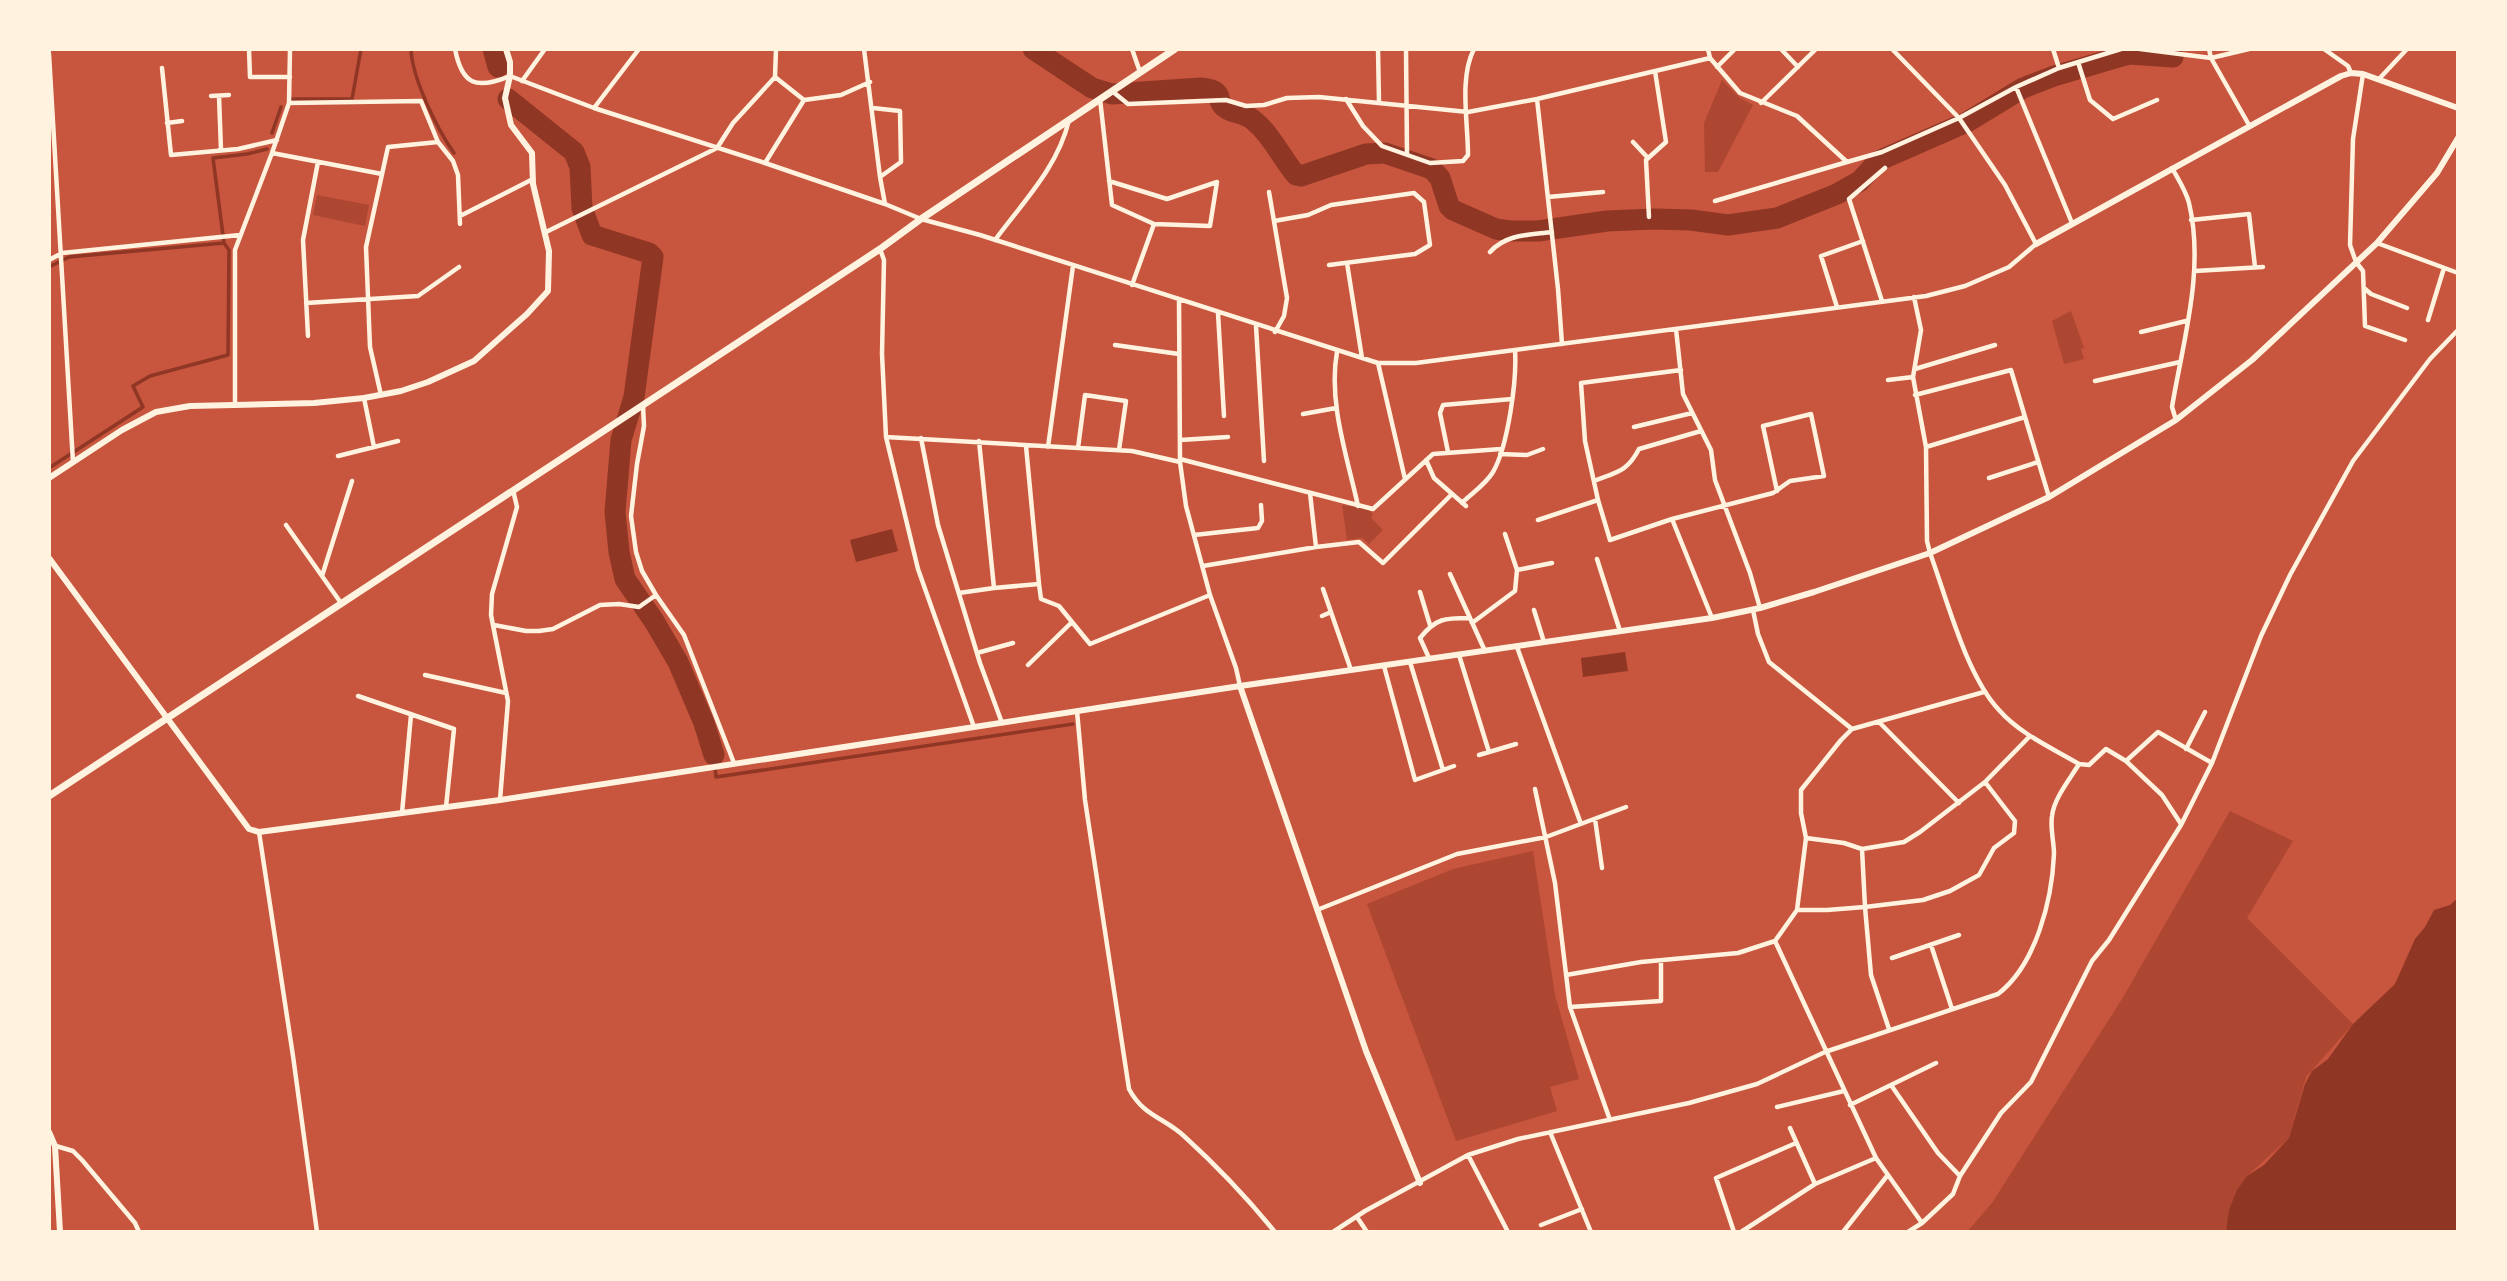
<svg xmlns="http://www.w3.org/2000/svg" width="2507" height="1281" viewBox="0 0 2507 1281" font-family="'Exo 2',sans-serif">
  <rect width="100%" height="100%" fill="#c8553d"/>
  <path fill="#ae4732" d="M1722,80L1740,98L1753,105L1718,172H1705L1704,123Z
    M317,195L369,205L365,226L313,215Z
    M2071,311L2084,348L2081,349L2084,359L2064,364L2052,321Z
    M1342,505L1368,509L1373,514L1371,518L1383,530L1369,544L1362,538L1347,540Z
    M2230,811L2293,841L2247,918L2353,1024L2306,1077L2289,1138L2247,1176L2227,1232H1967L1992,1203L2122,999Z
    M1533,851L1555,995L1579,1079L1550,1087L1557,1111L1456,1141L1367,904L1453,869Z"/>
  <path fill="#8f3625" d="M892,529L898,551L856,562L850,540Z
    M1625,652L1628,671L1583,677L1581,658Z
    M2458,898V1232H2226L2229,1210L2237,1190L2247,1176L2264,1165L2289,1138L2305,1084L2312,1071L2328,1059L2353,1024L2395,984L2415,939L2425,927L2434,910L2450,905Z"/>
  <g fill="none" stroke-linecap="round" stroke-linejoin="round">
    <path stroke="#8f3625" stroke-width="3.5" d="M411,49C412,78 437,129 454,153
      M292,99H352L361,49
      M272,133L281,107
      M49,267L69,257L224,243
      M49,468L143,407L133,386L150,376L228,355L229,250L224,243L213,158L247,154L267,149
      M714,755L716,777L1073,724"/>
    <path stroke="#8f3625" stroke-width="21" d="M493,49L498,67
      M1033,49L1092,88L1112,94L1201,88C1229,91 1212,101 1227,109C1235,113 1245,114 1252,119C1271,134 1281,157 1296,175L1301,176L1366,154L1385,153L1432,169L1440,178L1449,206L1453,210L1496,229L1510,231H1538L1607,221L1654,219L1691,220L1728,225L1777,218L1837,194L1860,181L1878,161L1967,122L2023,88L2054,76L2129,54L2173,57L2170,49
      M508,99L574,152L580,167L582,208L592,235L649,253L653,257L634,397L621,440L615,512L619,552L625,579L654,621L678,662L704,723L714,755"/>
    <path stroke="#fff3e0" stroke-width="4.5" d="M249,49L250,77H290
      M455,49C462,85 476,90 510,76L594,108L765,163L885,204L921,219L980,235L1378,363H1416L1469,356L1926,296L1965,286L2009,267L2036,244L2005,185L1959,118L1892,49
      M864,49L880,177
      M1132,49L1140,72
      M1378,49L1379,102
      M1406,49L1407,153
      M1708,49L1710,58
      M1781,49L1798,67
      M2053,49L2059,68
      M2140,49L2211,58L2249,49
      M2209,49L2211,58L2249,125
      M2324,49L2348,66L2351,73
      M49,54L73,462
      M2078,62L2090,100L2113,119L2157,100
      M1717,67L1735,49
      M162,68L171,155L238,149L277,140
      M2363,74L2353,139L2350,245L2356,262L2363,271L2365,326L2405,340
      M775,77L804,100L841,95L870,82
      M2379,79L2407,49
      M522,81L545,49
      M2016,87L2072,223
      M1112,91L1128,104L1226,100L1246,106L1264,105L1287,98L1319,97L1468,112L1537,99L1710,58L1740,93L1797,116L1847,162L1882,152L1959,118L2016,87L2059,68L2121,49
      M211,96L229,95
      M219,96L221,150
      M1100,99L1112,205L1154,224L1210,226L1217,182L1167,199L1109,181
      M1346,99L1363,126L1382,146L1430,163L1463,161L1468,155C1468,121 1459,78 1474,49
      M1537,99L1558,289L1562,344
      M289,103L421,101L438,142L453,161L458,175L460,224
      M1761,103L1816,49
      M594,108L639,49
      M873,108L900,111L901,162L880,177L885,204
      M167,123L182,121
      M1633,142L1648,158
      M272,153L382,174
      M765,163L804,100
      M2172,168C2178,179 2186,191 2189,203C2205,270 2183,341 2172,407L2176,420
      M1269,192L1287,298L1284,316L1275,332
      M1548,197L1603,192
      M1715,201L1847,162
      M460,216L533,179
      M1649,217L1646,160L1666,142L1655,71
      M2191,220L2249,214L2255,267
      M1274,221L1308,215L1331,205L1414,193L1424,202L1430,245L1415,254L1329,265
      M546,232L717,148L733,123L775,77L776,49
      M995,240C1023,202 1058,167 1069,120
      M2377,243L2458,273
      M880,249L884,260L882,354L886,437L1132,451L1180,462
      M1490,252C1506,234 1529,235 1552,232
      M49,260L62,253L240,235
      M1347,263L1362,358
      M2195,271L2263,267
      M1132,285L1154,224
      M2364,288L2371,294L2407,308
      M1179,300L1180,462L1186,506L1210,595L1236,668L1240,686
      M1882,301L1849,199L1885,168
      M306,303L418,296L459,267
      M1837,307L1821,256L1863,241
      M1218,313L1224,416
      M2428,320L2444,268
      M1256,326L1264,461
      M1676,329L1683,394L1711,450L1715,480L1750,573L1760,608
      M2141,332L2186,321
      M308,336L303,240L318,162
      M1115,345L1179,354
      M1337,352C1328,402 1347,456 1358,506
      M1378,363L1405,479
      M1915,369L1995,345
      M1681,370L1581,383L1585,441L1598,500L1610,540L1672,519L1773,493L1790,481L1824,476L1811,414L1763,426L1777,491
      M1888,380L1913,377
      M2095,381L2180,362
      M381,395L370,347L366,247L388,147L438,142
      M1915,395L2011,370L2025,417L1926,447
      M364,398L374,447
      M235,405V250L272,153L289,103L290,49
      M643,405L644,426L637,464L631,516L636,552L642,571L656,595L684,635L734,763
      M1303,414L1336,408
      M2025,417L2049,497
      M1634,427L1692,413
      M886,437L918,569L974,727
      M921,438L938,525L980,663L1002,723
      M1180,440L1228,437
      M979,441L994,588L1039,584L1026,446
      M1048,447L1073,266
      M1078,448L1085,395L1126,401L1119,450
      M1448,452L1440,413L1443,405L1512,399
      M1500,454L1527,455L1543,449
      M338,456L398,441
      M1180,459L1373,509L1433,454L1501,449
      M1426,460L1434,478L1466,506
      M1989,478L2038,462
      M1594,481C1617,472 1627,472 1639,449L1701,431
      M1310,493L1316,547
      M1462,503C1471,494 1486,484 1493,472C1508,446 1517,380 1515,350
      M1672,519L1712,618
      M1538,520L1598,500
      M286,525L341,603
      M1194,535L1258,528L1262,521L1261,505
      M1597,559L1620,631
      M1203,566L1316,547L1359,542L1383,563L1452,494
      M1517,570L1552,563
      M1450,574L1485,651
      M322,576L352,481
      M1039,584L1041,599L1059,606L1090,644L1210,595
      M1323,589L1351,670
      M1420,592L1430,625
      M959,593L994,588
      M1534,610L1544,642
      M1322,616L1331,612
      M1472,623L1515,591L1517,570L1505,534
      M494,625L526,631H539L553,629L600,605L619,604L639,607L656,595
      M1517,647L1581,824
      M977,653L1013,643
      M1459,655L1489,752
      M1429,658L1420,638C1436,618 1445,618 1469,618
      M1410,662L1443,770
      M1028,665L1072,622
      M1384,666L1415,780L1454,766
      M425,675L506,693
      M358,696L454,729L446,807
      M1077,711L1085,800L1129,1089C1144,1117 1164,1117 1185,1137C1217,1166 1248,1199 1275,1232
      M1879,722L1959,803
      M1852,729L1984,692
      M2186,749L2205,712
      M1479,755L1516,744
      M2126,761L2162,795L2181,824
      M2079,764L2089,765L2106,749L2126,761L2158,732L2212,763
      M1535,789L1555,883L1570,1007L1610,1120
      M500,800L508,701L491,615L492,594L517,507L513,490
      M402,813L411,715
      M1595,819L1602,868
      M259,832L293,1056L317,1232
      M1806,838L1844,843L1862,849
      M1317,910L1457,854L1546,837L1626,807
      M1797,910H1827L1865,907L1862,849L1904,842L1920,832L1985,782L2030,736
      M1775,941L1876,1158L1922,1223
      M1931,945L1952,1009
      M1892,958L1959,935
      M1566,975L1641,962L1738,953L1775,941L1797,910L1806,838L1801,813V790L1841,740L1852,729L1769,662L1758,634L1753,610
      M1570,1007L1661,1001V961
      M1889,1029L1871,975L1865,907L1923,900L1950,891L1979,875L1994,848L2014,833L2015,821L1985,782
      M1891,1085L1938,1153L1960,1176
      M1850,1105L1936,1063
      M1777,1107L1844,1091
      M1790,1128L1815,1184
      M1550,1132L1591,1232
      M56,1146L73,1151L82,1160L135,1223L139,1232
      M1468,1155L1508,1232
      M1357,1217L1367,1232
      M1541,1225L1582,1209
      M1333,1232L1365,1211L1468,1155L1518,1139L1689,1103L1757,1084L1825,1052L1998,994C2036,965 2052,900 2054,854C2054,842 2050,828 2052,816C2054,798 2070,779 2079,764C2052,748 2020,734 1999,710C1966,675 1947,599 1930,553L1927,541L1926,447L1913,377L1921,330L1914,297
      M1734,1232L1716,1178L1796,1143
      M1741,1232L1815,1184L1876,1158
      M1843,1232L1887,1176
      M1908,1232L1922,1223L1953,1194L1960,1176L2001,1113L2031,1082L2092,961L2109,940L2181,825L2212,763L2261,636L2290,575L2353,461L2430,359L2458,330"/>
    <path stroke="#fff3e0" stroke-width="6" d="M2036,244L2341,76L2351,73L2363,74L2458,108
      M49,478L122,430L156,412L190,406L314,403L364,398L401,391L428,382L474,361L527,314L548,291L549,251L533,184L532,153L511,125L505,98L510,76V62L506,49
      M49,558L249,829L259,832L500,800L1240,686L1712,618L1760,608L1814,592L1930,553L2049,497L2176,420L2252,360L2377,243L2437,173L2458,138
      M1240,686L1366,1051L1420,1183
      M49,1132L55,1146L60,1232"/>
    <path stroke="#fff3e0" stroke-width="7" d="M49,796L880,249L921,219L1175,49"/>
  </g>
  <rect width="2507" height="1281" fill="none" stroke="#fff3e0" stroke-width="102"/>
</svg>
